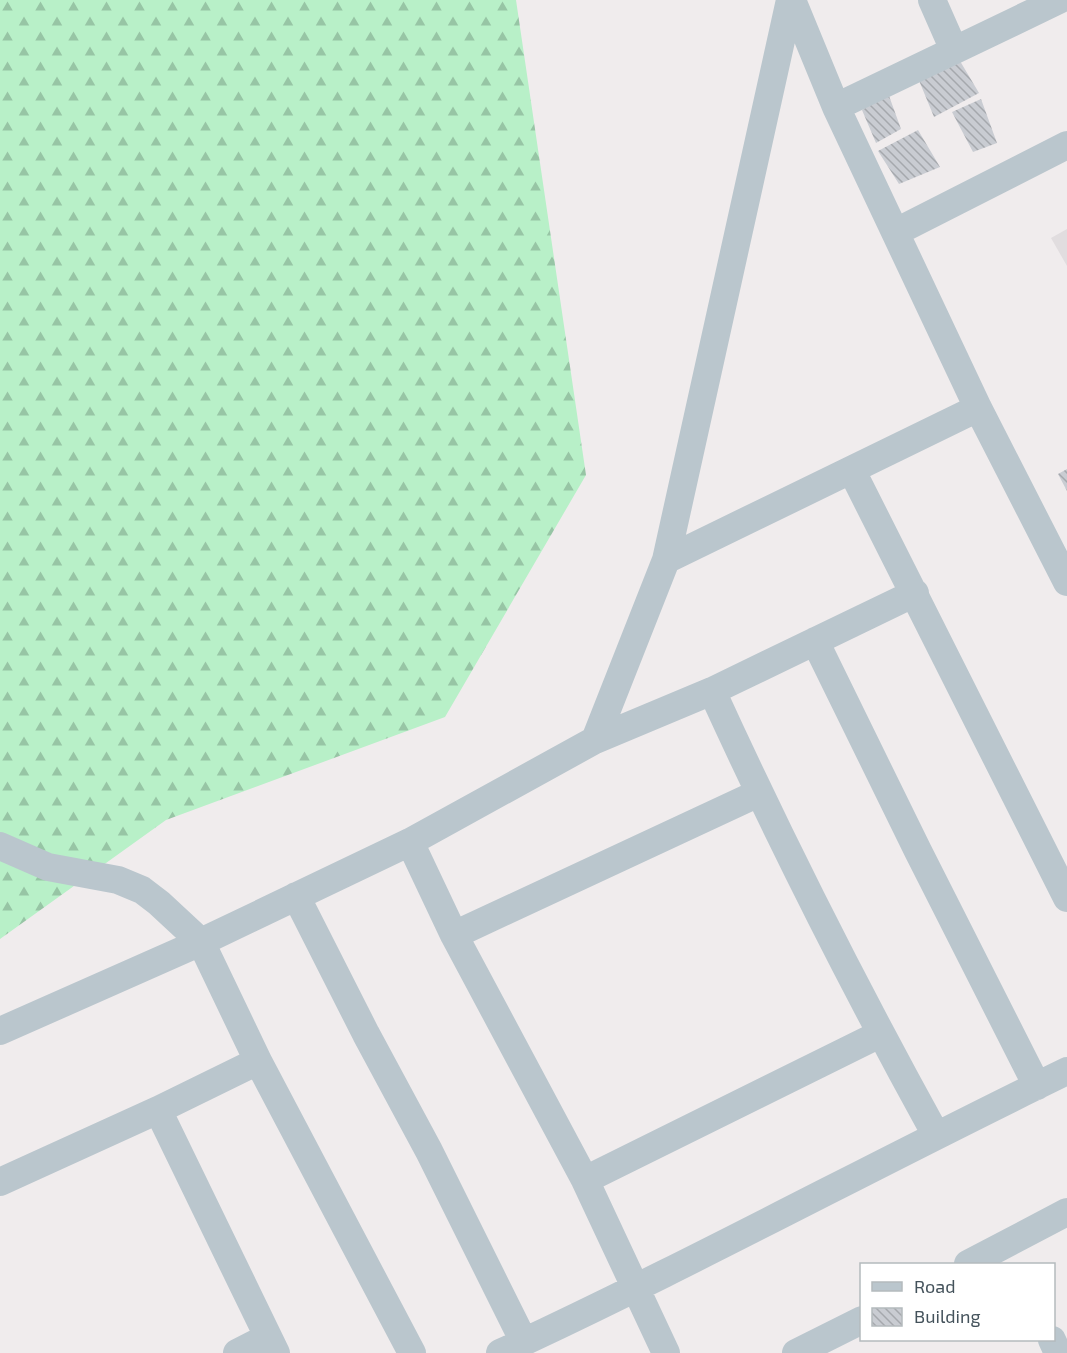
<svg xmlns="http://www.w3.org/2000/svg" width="1067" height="1353" viewBox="0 0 1067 1353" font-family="'Exo 2',sans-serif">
  <defs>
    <pattern id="forest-firs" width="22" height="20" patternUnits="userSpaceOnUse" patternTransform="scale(1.5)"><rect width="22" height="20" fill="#b8f0c8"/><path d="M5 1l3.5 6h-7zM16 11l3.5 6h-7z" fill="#97c5a5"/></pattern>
    <pattern id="building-back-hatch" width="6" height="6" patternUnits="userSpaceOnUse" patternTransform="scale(1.5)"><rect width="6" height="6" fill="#c9ccd2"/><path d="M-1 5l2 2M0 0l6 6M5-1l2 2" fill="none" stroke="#a5a8ad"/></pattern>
  </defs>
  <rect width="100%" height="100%" fill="#f0eced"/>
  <path fill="#e1dddf" d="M1067,229V266L1051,238Z"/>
  <path fill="url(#forest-firs)" d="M0,0H516L586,475L445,717L166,820L0,939Z"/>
  <path fill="url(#building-back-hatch)" d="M960,61L979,93L934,117L918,78Z
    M888,93L901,129L876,143L862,110Z
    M981,99L997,143L973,152L952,112Z
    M918,130L940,167L899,184L878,151Z
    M1067,469V491L1058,474Z"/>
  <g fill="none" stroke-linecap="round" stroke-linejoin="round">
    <path stroke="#bac6cd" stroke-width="28" d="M792,0L836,107L978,408L1067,582
      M932,0L954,50
      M836,107L1059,0
      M896,232L1067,145
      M852,471L1067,898
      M666,560L978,408
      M815,641L918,851L1037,1086
      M712,691C781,842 856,990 936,1135
      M595,740L712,691L915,593
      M410,842L454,935L585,1180L666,1353
      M0,846L48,867L118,880L142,890L159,903L201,942L258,1061L412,1353
      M296,896L366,1034L429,1151L524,1342
      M454,935L759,793
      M0,1031L201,942L410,842L595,740L666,560L790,0
      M158,1110L276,1353
      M585,1180L880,1034
      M0,1182L158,1110L258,1061
      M968,1264L1067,1212
      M1052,1340L1058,1353
      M237,1353L268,1337
      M500,1353C692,1264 877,1163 1067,1071
      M796,1353L862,1320"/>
  </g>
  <rect x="860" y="1263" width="195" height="78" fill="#ffffff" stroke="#b4babd" stroke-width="1.5"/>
  <rect x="872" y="1282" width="30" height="9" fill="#bac6cd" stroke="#b4babd" stroke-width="1.5"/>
  <text x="914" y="1293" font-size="18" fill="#44525b">Road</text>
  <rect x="872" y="1308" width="30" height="18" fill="url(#building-back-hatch)" stroke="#b4babd" stroke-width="1.5"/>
  <text x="914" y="1323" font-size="18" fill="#44525b">Building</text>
</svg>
